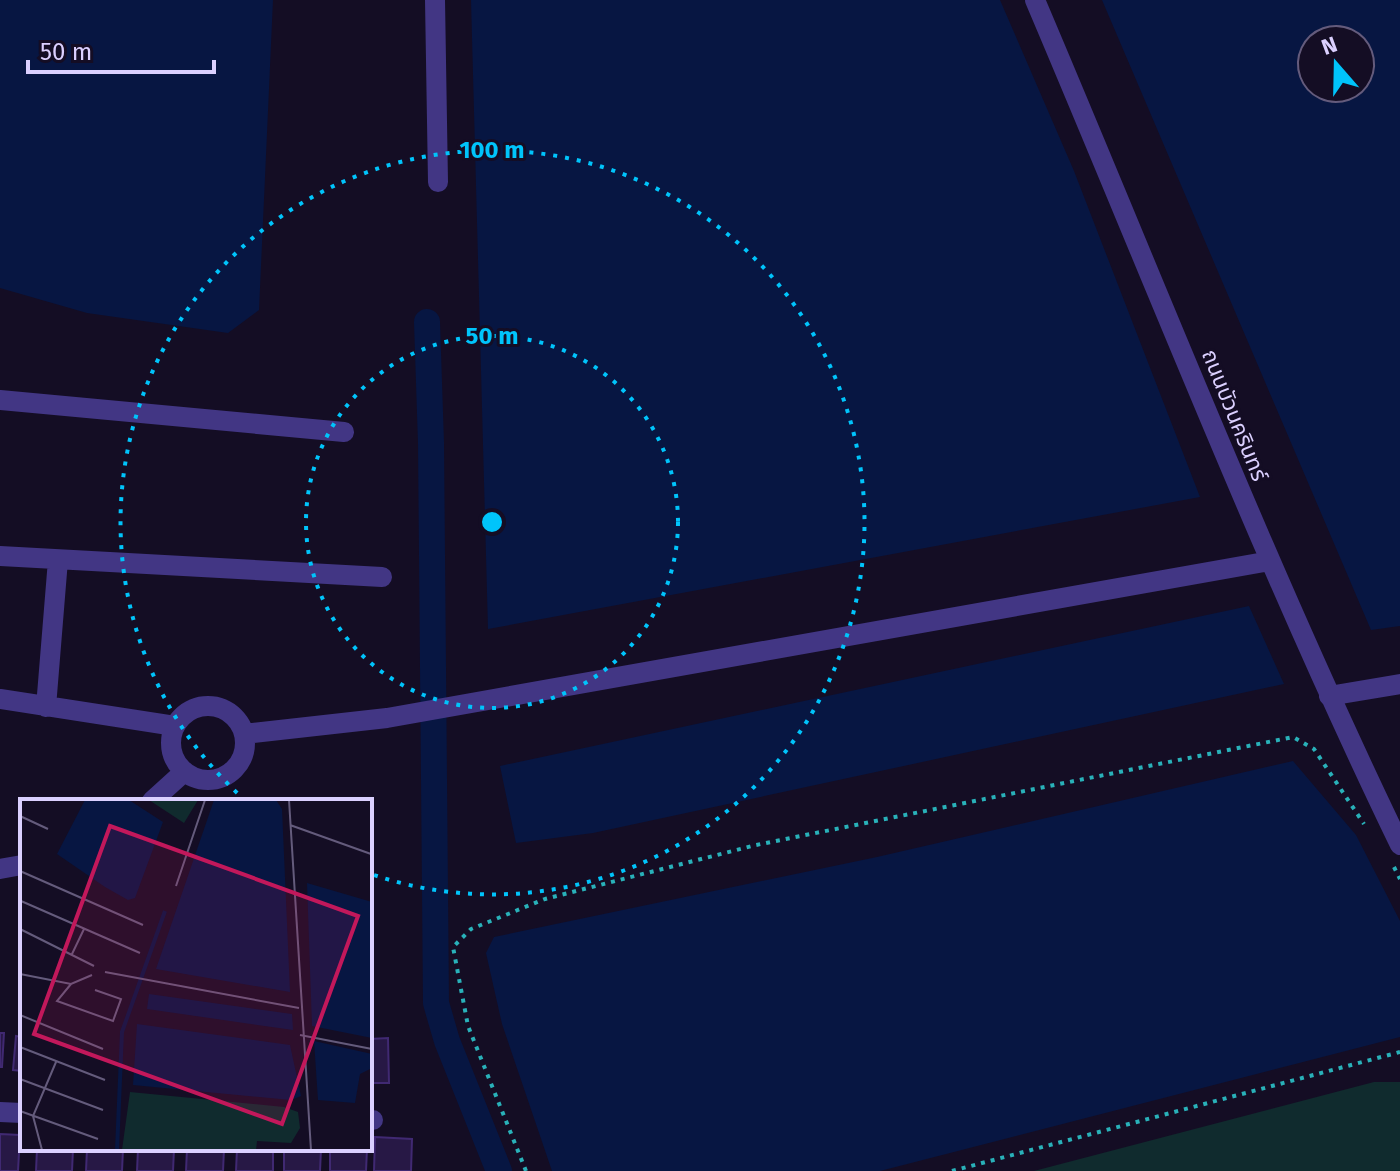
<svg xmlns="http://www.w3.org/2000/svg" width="1400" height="1171" viewBox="0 0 1400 1171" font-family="'Fira Sans','Noto Sans Thai',sans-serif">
  <rect width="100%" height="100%" fill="#140d24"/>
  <path fill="#102b2e" d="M1374,1082H1400V1171H1034Z"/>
  <path fill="#071642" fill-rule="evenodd" d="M0,0H273L259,310L228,333L87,313L0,288Z
    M471,0H1000L1074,171L1200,497L488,629Z
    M1102,0H1400V626L1371,630ZM1360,40V88H1312V40Z
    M1249,606L1284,684L593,833L516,843L500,766Z
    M1293,761L1356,835L1400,921V1037L880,1171H552L502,1024L486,953L494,937L877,857Z"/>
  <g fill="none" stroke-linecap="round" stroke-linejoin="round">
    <path stroke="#071642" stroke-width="26" d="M427,322L431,443L436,1003L447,1041L499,1171"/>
  </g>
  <path fill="#271845" stroke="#402972" stroke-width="2" d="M0,1033H4L2,1067H0Z
    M16,1036L22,1037V1071L13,1070Z
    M388,1038L389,1083H370V1039Z
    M0,1134L20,1135L18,1171H0Z
    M375,1137L412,1139L411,1171H374Z
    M37,1149H73L72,1171H36Z
    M87,1149H123L122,1171H86Z
    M138,1149H174L173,1171H137Z
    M187,1149H224L223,1171H186Z
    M237,1149H273V1171H236Z
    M284,1149H321L320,1171H284Z
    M330,1149H367L366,1171H330Z"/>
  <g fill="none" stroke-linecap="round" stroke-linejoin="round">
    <path stroke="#29b1b9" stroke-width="4" stroke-dasharray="4 6" stroke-linecap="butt" d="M1394,867L1400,879
      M526,1171L468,1026L453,947L471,929L545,899L756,845L1293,737L1314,749L1364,824
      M952,1171L1400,1052"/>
    <path stroke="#423684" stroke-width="20" d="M435,0L438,182
      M1035,0C1155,282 1266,568 1400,845
      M0,400L344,432
      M0,556L382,577
      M1329,696L1400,684
      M0,699L175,726
      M171 743a37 37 0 1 1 74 0a37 37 0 1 1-74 0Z
      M46,707L58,560
      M244,734L387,718L1270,561
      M152,801L184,772
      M0,869L22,865
      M0,1112L22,1113
      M370,1120H373"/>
  </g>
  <g fill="none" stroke="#00c4fb" stroke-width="4" stroke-dasharray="4 8">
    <circle cx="492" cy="522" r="186"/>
    <path d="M246 801A372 372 0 1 1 371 874"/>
  </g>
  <g text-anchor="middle" stroke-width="6" stroke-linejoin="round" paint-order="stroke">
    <g font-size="22" fill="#dbd0ff" stroke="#140d24">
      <text transform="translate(1235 415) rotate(68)" y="8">ถนนบัวนครินทร์</text>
    </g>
  </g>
  <g transform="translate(20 799)">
    <rect width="352" height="352" fill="#140d24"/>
    <path d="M129,1H178L164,24ZM110,293L264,308L278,313L280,329L271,344L237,342L236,351H102Z" fill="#102b2e"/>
    <path d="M65,1H109L143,23L115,99L108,101L85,88L37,55ZM194,1H256L262,10L270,193L136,170ZM287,84L352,103V239L292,227ZM129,195L272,215L273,231L127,210ZM117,225L270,246L281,297L271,301L113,286ZM294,242L352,255V269L340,275L335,304L298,301Z" fill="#071642"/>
    <path fill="none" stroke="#071642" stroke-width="4" d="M97,351L102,233L145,112"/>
    <path fill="none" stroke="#645b7c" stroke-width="2" d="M269,1L291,351M0,17L28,30M270,26L351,55M0,72L123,126M156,87L185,1M1,102L120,154M0,130L74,167M52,155L64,130M85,173L279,209M0,175L51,185L72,176M51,185L37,202L93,222L101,200L75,191M0,216L83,250M280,236L352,250M0,248L85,281M0,280L83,311M0,312L78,340M22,351L13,317L36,263"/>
    <path fill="#c2185b" fill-opacity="0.15" stroke="#c2185b" stroke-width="4" d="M90,27L338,117L262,325L14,235Z"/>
    <rect width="352" height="352" fill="none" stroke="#dbd0ff" stroke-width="4"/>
  </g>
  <circle cx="492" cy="522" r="12" fill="#00c4fb" stroke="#140d24" stroke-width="4"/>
  <g font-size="24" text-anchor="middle" font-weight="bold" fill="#00c4fb" stroke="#140d24" stroke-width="6" stroke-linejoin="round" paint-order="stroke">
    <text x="492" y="158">100 m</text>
    <text x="492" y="344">50 m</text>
  </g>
  <g transform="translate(1336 64) rotate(340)"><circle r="38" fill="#140d24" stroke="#645b7c" stroke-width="2"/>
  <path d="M0-6L14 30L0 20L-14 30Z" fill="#00c4fb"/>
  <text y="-12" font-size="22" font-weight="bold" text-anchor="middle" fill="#dbd0ff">N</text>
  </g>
  <path d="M28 60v12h186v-12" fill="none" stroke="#dbd0ff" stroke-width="4"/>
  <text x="40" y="60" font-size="24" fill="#dbd0ff" stroke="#140d24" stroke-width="6" paint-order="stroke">50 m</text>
</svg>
